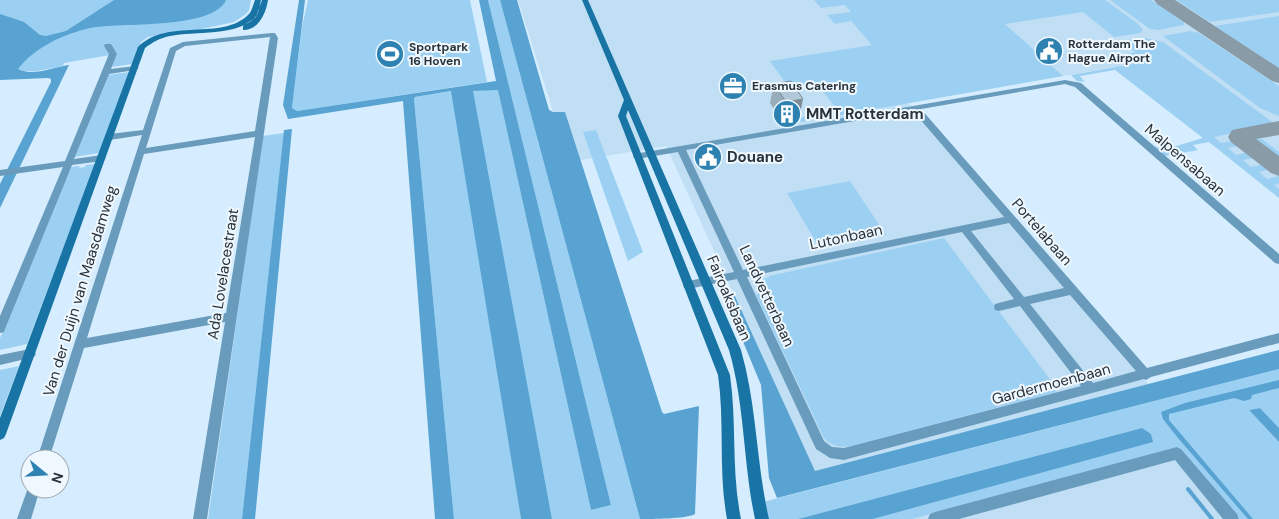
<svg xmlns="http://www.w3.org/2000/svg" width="1279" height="519" viewBox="0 0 1279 519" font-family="'DM Sans',sans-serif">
  <rect width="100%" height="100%" fill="#d5edfe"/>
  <path fill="#c1dff4" d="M518,0H1279V197L1115,67L908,103L1149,385L815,472L666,146L569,162Z
    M1171,437L1240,519H873Z"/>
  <path fill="#9cd0f3" d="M0,0H251L249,10L246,14L234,22L197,30L148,37L141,42L132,64L112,67L116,54L64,63L63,66L37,71L0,73Z
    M308,0H470L487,82L297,111L292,108L302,27Z
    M488,0H500L640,519H552L472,91L498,89L591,510L611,505Z
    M814,0H1105L1137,23L1143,30L1140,33L1114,37L1083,12L1005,24L1063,76L801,122L799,118L838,111L822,90L809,92L805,87L790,89L770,61L872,45L851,21L835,24L827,15L851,12L845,5L821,8Z
    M1110,0H1151L1184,22V25L1159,30L1150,29Z
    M1176,0H1279V12L1210,22Z
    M1279,16V68L1215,26Z
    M1190,31L1199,33L1279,86V116L1260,108L1163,36Z
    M1145,38L1163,42L1275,124L1214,137L1221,143L1237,140L1244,145L1228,148L1236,155L1253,151L1259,157L1243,160L1251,167L1268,163L1275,168L1259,172L1267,179L1279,176V184L1274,185L1279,189V198L1209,142L1193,145L1198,150L1165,156L1152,145L1163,150L1203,138L1115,70L1080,76L1085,82L1077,81L1071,75L1133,64L1123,55L1135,52L1121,42Z
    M129,72L99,153L74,157L108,75Z
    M452,91L521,519H454L414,99L415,97Z
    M596,130L643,252L628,261L583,132Z
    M284,133L242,519H208L263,136Z
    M1255,138L1262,139L1279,152V160L1273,159L1249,141Z
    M95,164L27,344L0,350V338L70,167L80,166L79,168L85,167L86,165Z
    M850,181L886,235L820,249L787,193Z
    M944,238L1052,382L1048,383L1056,392L851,446C840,448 832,446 824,438L756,295L758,294C753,283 759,280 769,277V276Z
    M19,366L0,416V370Z
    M1279,369V428L1260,408L1249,410L1279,442V519H1240L1179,447L912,519H873L1152,442L1142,428L798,519H767L763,502Z"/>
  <path fill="#58a3d2" d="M114,0H226C213,30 120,22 90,28C64,34 35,47 18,69C32,77 54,67 69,65L0,208V184L51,82V79L48,78L0,80V14L24,22L40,35L46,36L66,31Z
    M299,0H305L292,108L297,111L496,81L479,0H488L611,505L591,510L498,90L473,91L552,519H521L451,91L415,97L414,99L454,519H435L403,101L288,119L283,105Z
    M500,0H517L549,110L553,112H565L662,412L664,414L699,406L695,514C685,519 654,519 640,519Z
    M292,129L255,519H242L284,130Z
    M733,292L815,471L1279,350V369L777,498L769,478L761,385L723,293Z
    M1279,380V388L1252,395L1251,399L1244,401L1234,398L1169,414V420L1253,519H1248L1178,438L1163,419L1161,412L1185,403Z
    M1260,408L1279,428V442L1249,410Z
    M1142,428L1151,434L1153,442L873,519H798Z"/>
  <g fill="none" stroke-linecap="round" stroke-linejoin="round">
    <path stroke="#58a3d2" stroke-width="4" d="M1188,489L1212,519"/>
    <path fill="#8a9ba8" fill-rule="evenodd" d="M1154,0H1175L1279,68V83L1272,81L1157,4Z
      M1279,121V135L1256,139L1279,156V176L1271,173L1231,142L1228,137L1232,130Z"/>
    <path fill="#699bbc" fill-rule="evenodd" d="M272,33H275L278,38L207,519H193L225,322L84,348L49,459H37L142,135L110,140L106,137L110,134L143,130L170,48L183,42ZM270,37L255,131L146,148L176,51L185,46ZM255,137L226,313L87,338L144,154Z
      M105,44H111L117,54L111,69L135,66L139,68L135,70L109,74L74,159L102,155L106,158L102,161L72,165L5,329L4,332L0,333V316L63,167L0,176V170L65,161L109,54L104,46Z
      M1065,80L1081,83L1279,254V264L1275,263L1075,87L1065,84L921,109L1147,368L1279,333V343L1151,377L1146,380L1144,379L844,460L830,458L816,449L737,279L688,289L684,288L683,285L684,282L688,281L734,272L678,152L637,159L634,158L633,156L634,154ZM913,111L1004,217L743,270L686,150ZM1009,223L1064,288L1024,297L971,231ZM962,232L1014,299L995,304L994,307L995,310L999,311L1020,306L1081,386L844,448L832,447L824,441L747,277ZM1070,295L1136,371L1093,383L1030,304Z
      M30,349L34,351L36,354L34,357L0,365V355Z
      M1177,447L1181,449L1237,514L1239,519H1223L1175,460L959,519H928L930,514L935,512Z
      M29,485L30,489H40L31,519H17Z"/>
    <path fill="#1774a4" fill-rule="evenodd" d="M255,0H261C260,4 259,11 257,15C241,37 194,31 170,36C160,38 153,42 145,48L6,434L4,438L0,440V418L138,47C168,17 222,42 249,14C252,11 253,5 255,0Z
      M262,0H268C266,13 259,30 243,30V26L256,17Z
      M582,0H588L741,350C757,405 756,463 769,519H755C743,463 745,405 729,350L628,110L626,116L730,375C737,423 731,471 741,519H727C718,471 725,423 718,375L618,116L624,100Z"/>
  </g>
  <path fill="#98acba" d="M774,84L799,118L782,121L770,103Z"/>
  <path fill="#7c8c97" d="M803,99L799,118L782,121L786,102Z"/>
  <path fill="#b1c8d8" stroke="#7c8c97" d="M791,81L803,99L786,102L774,84Z"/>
  <defs>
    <symbol id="civic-disc" viewBox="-11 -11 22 22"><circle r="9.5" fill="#2e82b2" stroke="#eff8ff"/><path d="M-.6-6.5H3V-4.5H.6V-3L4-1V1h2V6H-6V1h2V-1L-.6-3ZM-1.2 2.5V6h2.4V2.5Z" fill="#fff"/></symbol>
    <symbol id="stadium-disc" viewBox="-11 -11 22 22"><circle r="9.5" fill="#2e82b2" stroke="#eff8ff"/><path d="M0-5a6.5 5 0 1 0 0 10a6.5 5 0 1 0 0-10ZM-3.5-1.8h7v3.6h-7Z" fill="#fff"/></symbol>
    <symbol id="office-disc" viewBox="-11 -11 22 22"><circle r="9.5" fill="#2e82b2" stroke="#eff8ff"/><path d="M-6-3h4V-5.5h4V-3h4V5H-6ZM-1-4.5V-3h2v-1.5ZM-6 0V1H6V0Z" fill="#fff"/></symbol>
    <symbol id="building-disc" viewBox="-11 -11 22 22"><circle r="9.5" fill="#2e82b2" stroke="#eff8ff"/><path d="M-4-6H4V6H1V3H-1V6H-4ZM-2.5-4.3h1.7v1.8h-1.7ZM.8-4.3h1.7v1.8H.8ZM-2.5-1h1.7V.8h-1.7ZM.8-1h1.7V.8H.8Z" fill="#fff"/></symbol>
  </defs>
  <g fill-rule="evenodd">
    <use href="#civic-disc" x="1033" y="35" width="32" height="32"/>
    <use href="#stadium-disc" x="374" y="38" width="32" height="32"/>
    <use href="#office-disc" x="717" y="70" width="32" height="32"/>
    <use href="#building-disc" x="771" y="98" width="32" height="32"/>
    <use href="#civic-disc" x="692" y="141" width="32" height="32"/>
  </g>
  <g text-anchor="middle" stroke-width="4" stroke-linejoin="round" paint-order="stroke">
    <g font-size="12" font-weight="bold" fill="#2a333a" stroke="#eff8ff" text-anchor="start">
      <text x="1068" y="48">Rotterdam The<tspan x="1068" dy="14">Hague Airport</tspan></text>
      <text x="409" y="51">Sportpark<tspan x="409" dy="14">16 Hoven</tspan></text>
      <text x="752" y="90">Erasmus Catering</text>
    </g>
    <g font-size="15" font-weight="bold" fill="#2a333a" stroke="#eff8ff" text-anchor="start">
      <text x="806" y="119">MMT Rotterdam</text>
      <text x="727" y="162">Douane</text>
    </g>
    <g font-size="15" fill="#2a333a" stroke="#eff8ff">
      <text transform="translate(1185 160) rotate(41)" y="5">Malpensabaan</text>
      <text transform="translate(1042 232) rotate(49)" y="5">Portelabaan</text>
      <text transform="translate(846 237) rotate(-12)" y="5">Lutonbaan</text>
      <text transform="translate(223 274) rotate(-81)" y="5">Ada Lovelacestraat</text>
      <text transform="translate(80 291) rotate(-73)" y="5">Van der Duijn van Maasdamweg</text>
      <text transform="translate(767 296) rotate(65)" y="5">Landvetterbaan</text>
      <text transform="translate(729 298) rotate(67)" y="5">Fairoaksbaan</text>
      <text transform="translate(1051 384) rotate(-15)" y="5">Gardermoenbaan</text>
    </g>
  </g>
  <g transform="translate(45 474) rotate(108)"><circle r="24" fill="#eff8ff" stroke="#a0a9b0"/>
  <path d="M0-4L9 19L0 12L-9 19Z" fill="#2e82b2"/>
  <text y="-8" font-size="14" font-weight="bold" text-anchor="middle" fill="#2a333a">N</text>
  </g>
</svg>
